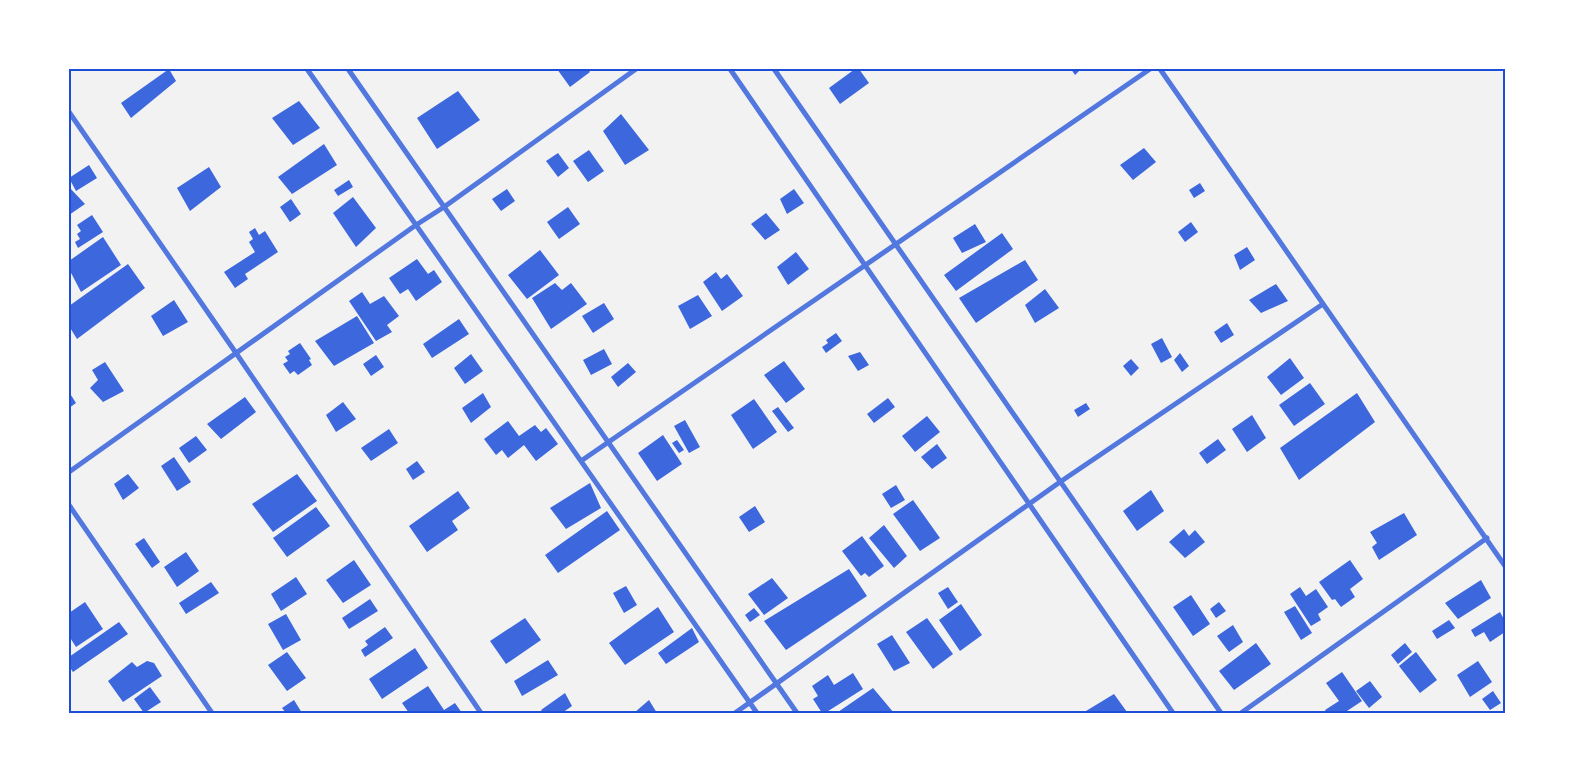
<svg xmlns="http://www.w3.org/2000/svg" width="1574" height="782" viewBox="0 0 1574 782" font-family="Rubik,sans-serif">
  <rect width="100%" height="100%" fill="#f2f2f2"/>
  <path fill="#3d67dc" d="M169,69L176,81L131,118L121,103Z
    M557,69H588L590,72L570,87Z
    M855,69H859L869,83L840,104L829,88Z
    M1071,69H1081L1075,75Z
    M458,91L480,120L437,149L417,118Z
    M299,101L320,128L293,145L272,118Z
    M621,114L649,150L625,165L603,131Z
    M324,144L337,165L292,194L278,177Z
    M1144,148L1156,162L1133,180L1120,165Z
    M589,150L604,171L588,182L573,161Z
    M558,153L569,168L558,177L546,161Z
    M89,165L97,178L76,191L69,178Z
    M209,167L221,187L190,211L177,188Z
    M349,180L353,187L338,196L334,190Z
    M1200,183L1205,191L1194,198L1189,190Z
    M69,187L85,204L69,215Z
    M507,189L515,201L501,211L492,199Z
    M794,189L804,203L787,214L780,199Z
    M353,197L376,228L356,247L333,213Z
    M291,199L301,214L290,222L280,207Z
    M568,207L580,224L559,239L547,222Z
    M766,213L780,230L765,240L751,224Z
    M92,215L103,232L78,248L75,242L80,239L77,234L81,231L77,225Z
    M1191,222L1198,232L1185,242L1178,232Z
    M975,224L986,242L962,253L953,238Z
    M255,228L259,235L265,231L278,252L245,274L248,279L235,288L224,272L255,252L249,242L253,239L249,232Z
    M1002,233L1013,249L956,291L944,275Z
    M103,237L121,265L81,292L69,269V261Z
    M1247,247L1255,260L1240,270L1234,255Z
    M540,250L559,275L527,299L508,275Z
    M796,252L809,269L788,285L777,267Z
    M417,259L428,274L434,270L442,282L416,301L408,289L400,294L389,278Z
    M1025,260L1038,280L976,323L959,298Z
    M128,264L145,288L77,339L69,326V306Z
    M716,272L721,279L727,274L743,296L722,311L703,282Z
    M555,283L562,290L571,283L587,304L551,329L532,298Z
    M1276,284L1288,301L1261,313L1249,300Z
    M1045,289L1059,308L1035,323L1025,305Z
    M362,292L370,304L384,296L399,316L387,325L392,332L376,341L349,301Z
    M698,295L712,316L690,329L678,306Z
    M174,300L188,322L163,336L151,316Z
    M604,303L614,319L593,333L582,316Z
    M357,316L374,343L334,366L315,341Z
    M459,319L469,334L432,358L423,344Z
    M1227,323L1234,335L1221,343L1214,332Z
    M836,333L842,341L826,353L822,347L828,343L826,340Z
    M1162,338L1172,357L1161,363L1151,344Z
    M300,343L311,359L309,360L312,365L298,375L294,371L290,374L283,364L288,361L285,357L290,354L288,351Z
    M604,349L612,364L591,375L583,360Z
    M860,352L869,365L858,371L848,356Z
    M1180,353L1189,366L1182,372L1174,360Z
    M471,354L483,371L465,384L454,368Z
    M376,355L384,367L371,376L363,364Z
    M1290,358L1304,378L1281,395L1267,377Z
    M1131,359L1139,368L1131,376L1123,366Z
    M784,361L805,389L786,403L764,375Z
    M105,362L124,391L103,402L90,388L98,380L92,370Z
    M628,363L636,372L618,387L611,377Z
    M1310,383L1325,404L1294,426L1279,405Z
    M69,392L76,403L69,408Z
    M483,393L491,407L471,423L462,408Z
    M1357,393L1375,422L1299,480L1280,448Z
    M245,397L256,412L221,439L207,424Z
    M888,398L895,407L874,423L867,414Z
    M754,399L777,432L753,449L731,415Z
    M343,402L356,419L336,432L326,415Z
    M1086,403L1090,409L1078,417L1074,410Z
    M778,407L794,428L788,432L772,411Z
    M1252,415L1266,438L1247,452L1232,429Z
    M927,416L940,432L915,452L902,436Z
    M685,420L700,447L689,453L674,426Z
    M508,421L519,436L535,425L541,432L546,428L558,444L536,461L524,445L508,458L502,450L496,455L484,439Z
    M389,429L398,443L371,461L361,448Z
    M663,435L682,464L657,481L638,453Z
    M196,436L207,450L189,463L179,448Z
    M1218,439L1226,450L1207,464L1199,453Z
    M677,440L684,450L679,453L672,443Z
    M937,444L947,458L932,469L921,457Z
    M174,457L191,482L177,491L161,466Z
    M417,461L425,472L413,480L406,469Z
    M128,474L139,488L123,500L114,484Z
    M297,474L317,501L273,532L252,504Z
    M590,483L601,508L566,529L550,508Z
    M896,485L905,500L891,508L882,494Z
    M1151,490L1164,511L1137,531L1123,511Z
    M458,491L470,508L452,521L458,530L427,552L409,526Z
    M913,500L940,538L920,551L893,514Z
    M755,506L765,522L749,532L739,517Z
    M316,507L330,526L287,557L273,538Z
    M607,511L620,530L558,573L545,555Z
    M1404,513L1417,535L1379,560L1372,547L1377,543L1370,532Z
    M884,525L907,556L894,568L869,538Z
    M1184,529L1189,536L1195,530L1205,542L1185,558L1169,542Z
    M862,536L884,566L869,577L865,573L861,576L842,551Z
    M144,538L160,562L152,568L135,544Z
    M186,552L199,571L177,587L164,567Z
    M354,560L371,585L343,603L326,580Z
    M1350,560L1363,579L1350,589L1355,597L1341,607L1335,599L1332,600L1319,582Z
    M849,569L867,596L786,650L764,621Z
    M296,577L307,594L281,611L271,594Z
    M772,578L788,598L764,615L748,594Z
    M1481,580L1491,598L1458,619L1445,603Z
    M211,582L219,593L186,614L179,603Z
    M626,586L637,605L624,613L613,593Z
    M948,587L958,602L948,609L938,593Z
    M1300,587L1306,596L1316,589L1328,607L1318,614L1321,620L1311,626L1290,594Z
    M1191,595L1210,624L1193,636L1173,607Z
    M370,599L378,611L349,629L342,618Z
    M85,602L103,629L76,647L69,636V613Z
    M1219,602L1226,611L1216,618L1210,609Z
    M961,604L982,635L960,651L939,620Z
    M1295,606L1312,633L1301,640L1284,612Z
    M658,607L674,632L625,665L609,643Z
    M754,608L760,615L750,622L745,615Z
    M1500,612L1505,621V632L1490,642L1484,632L1475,637L1471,630Z
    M286,614L301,640L283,650L268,624Z
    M525,618L541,640L506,664L490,641Z
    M927,618L953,654L933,669L906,632Z
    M1449,620L1455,628L1437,639L1432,631Z
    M119,622L128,634L73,672L69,666V657Z
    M1233,625L1243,642L1229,652L1217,636Z
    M385,627L393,638L365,657L361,650L368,645L365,641Z
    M692,628L699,642L666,664L658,653Z
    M892,635L910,663L894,671L877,644Z
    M1256,643L1271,664L1234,690L1219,671Z
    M1405,643L1412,652L1398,664L1391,655Z
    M415,648L428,668L382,699L369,679Z
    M287,652L306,678L287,691L268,665Z
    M1416,652L1437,680L1420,693L1399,666Z
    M548,660L558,675L522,696L514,681Z
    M147,661L154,663L162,676L123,702L108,681L132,662L137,667Z
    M1478,661L1492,682L1470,697L1457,675Z
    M1342,672L1362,701L1344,713H1327L1325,710L1339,701L1326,683Z
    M853,673L863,689L825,713H822L813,699L818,696L812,686L828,675L834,685Z
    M1370,681L1382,697L1369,708L1356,691Z
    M428,686L444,710L455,703L462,713H409L402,703Z
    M150,687L161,702L144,713L134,699Z
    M873,688L894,713H840L838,712Z
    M1493,691L1501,703L1490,710L1482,699Z
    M565,693L572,706L562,713H543L541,710Z
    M1114,694L1127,712L1124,713H1087L1086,711Z
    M294,700L302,713H286L282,708Z
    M649,700L657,713H634Z"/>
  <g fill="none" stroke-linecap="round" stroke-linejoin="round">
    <path stroke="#5277de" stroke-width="5" d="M307,69L757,713
      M348,69L797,713
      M730,69L1173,713
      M774,69L1221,713
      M1160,69L1505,566
      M69,112L236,353L481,713
      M581,461L1150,69
      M69,472L416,225L444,207L636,69
      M69,505L212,713
      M735,713L1060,482L1323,304
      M1241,713L1487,538"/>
  </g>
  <rect width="1574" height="782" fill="none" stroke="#ffffff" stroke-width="140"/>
  <rect x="70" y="70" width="1434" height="642" fill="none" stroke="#1d4ed8" stroke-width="2"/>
</svg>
